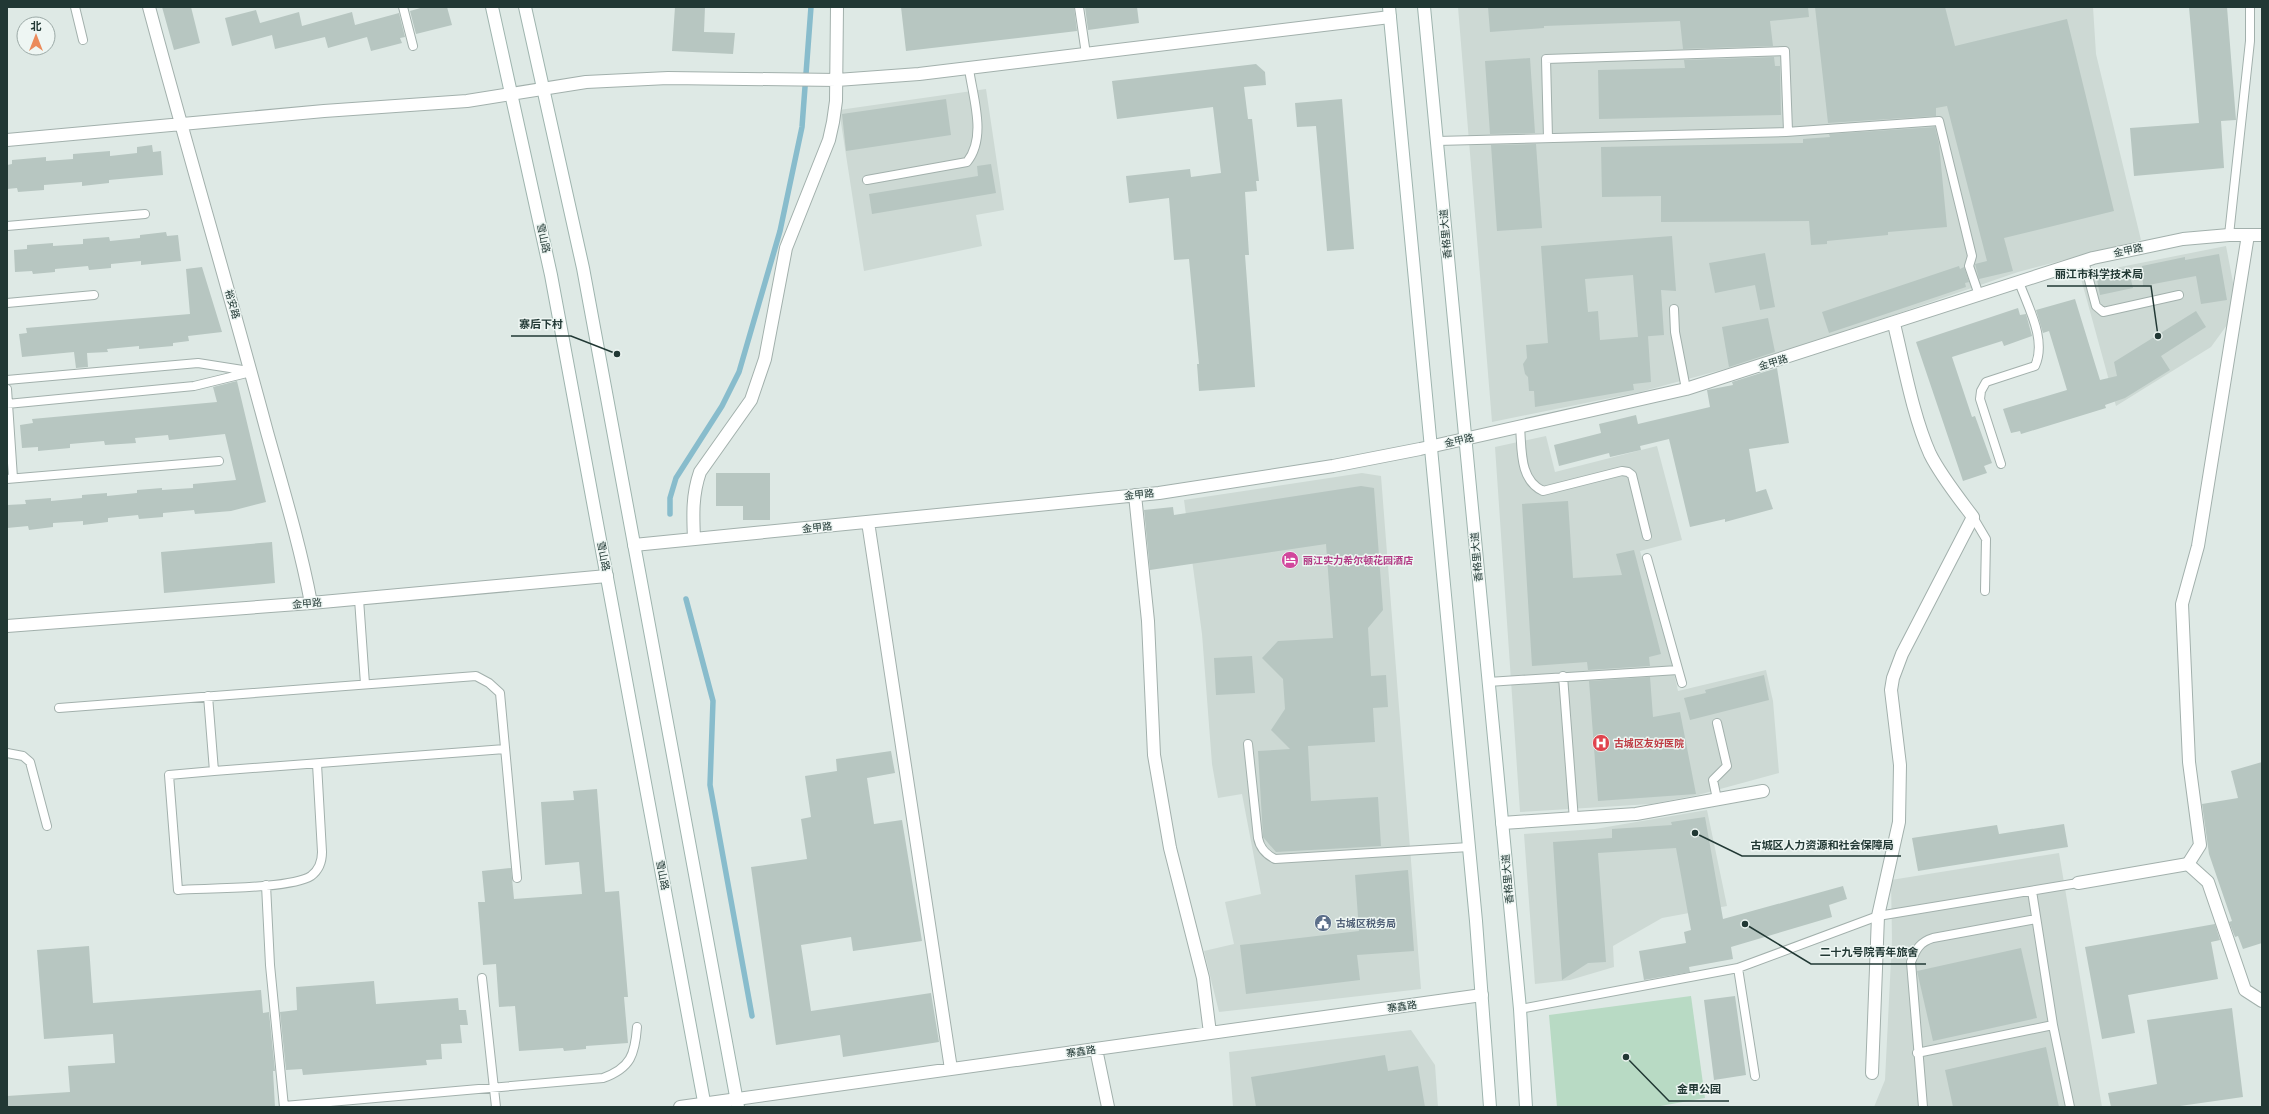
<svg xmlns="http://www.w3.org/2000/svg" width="2269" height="1114" viewBox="0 0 2269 1114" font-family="'PT Sans Narrow','Noto Sans SC',sans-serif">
  <rect width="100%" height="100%" fill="#dee9e5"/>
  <path fill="#cdd9d4" d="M1458,7H2093L2096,54L2141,240L2018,272L1780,354L1640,392L1492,422Z
    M986,89L1004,210L976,215L982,246L864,271L839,110Z
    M2226,246L2236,298L2227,325L2211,347L2116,406L2080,275Z
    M1546,436L1555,472L1657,446L1682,540L1640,551L1672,664L1678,691L1766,670L1773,701L1779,773L1698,795L1651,804L1520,812L1495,447Z
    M1362,473L1381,476L1421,989L1219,1012L1204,951L1234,944L1225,902L1261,894L1242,794L1218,798L1212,764L1202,634L1184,500Z
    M1707,810L1727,906L1662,918L1613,946L1614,967L1570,980L1535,984L1524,834L1595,829Z
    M2059,853L2102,1107H1874L1885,1080L1892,940L1891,880Z
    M1411,1030L1435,1065L1438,1107H1233L1229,1052Z"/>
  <path fill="#b8dac4" d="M1691,996L1705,1098L1655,1107H1557L1549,1015Z"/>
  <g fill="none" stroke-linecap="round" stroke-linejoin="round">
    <path stroke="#88bccc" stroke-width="5.5" d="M670,514V498L676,478L722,406L739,372L780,231L802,127L811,7
      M686,599L713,701L710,785L752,1016"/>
  </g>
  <path fill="#b7c6c1" d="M162,7H191L200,43L174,50Z
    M424,7H447L452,25L416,34L410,11Z
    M675,7H705L704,32L735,33L733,54L672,51Z
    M901,7H1074L1077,31L906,51Z
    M1085,7H1137L1139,23L1088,30Z
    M1488,7H1808L1809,17L1770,21L1773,46L1683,49L1680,21L1544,26V28L1490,32Z
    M1815,7H1945L1955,46L2067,19L2114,211L2004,238L2013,271L1979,279L1975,264L1987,261L1947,106L1936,108V116L1828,123Z
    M2189,7H2227L2236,120L2221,121L2224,168L2134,176L2130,128L2199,123Z
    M256,10L260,23L299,12L302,26L352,12L355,25L399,13L405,37L400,38L402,43L371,51L367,37L328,48L325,37L275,49L272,35L232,46L225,18Z
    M1774,57L1775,66H1780L1781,115L1599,119L1598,70L1685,68L1684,60Z
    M1530,58L1535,133L1490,134L1485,61Z
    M1256,64L1265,72L1266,85L1244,87L1248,119H1252L1259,181H1256L1257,191L1245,192L1249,255H1245L1255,387L1199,391L1197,364H1199L1189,259L1174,260L1169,198L1129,203L1126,176L1190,169L1191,177L1221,173L1213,107L1117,119L1112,81Z
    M946,99L951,135L846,151L842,114Z
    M1342,99L1354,249L1327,251L1316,126L1297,127L1295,103Z
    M1935,127L1939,144L1947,227L1888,232V235L1827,241V244L1811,245L1809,221L1661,222V196L1602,197L1601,147L1803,143V139L1830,137L1829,134Z
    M1536,144L1542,228L1497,231L1491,145Z
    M152,145L153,152L161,151L163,175L109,180V183L82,186V182L44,185V190L18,192L17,188L7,189V165L12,164V160L46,157V161L73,159V154L110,151V156L137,153V147Z
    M991,164L996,193L872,214L869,194L978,176L977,166Z
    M166,232L167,236L178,235L181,261L141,265V261L111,264V268L89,270L88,266L55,269V272L33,274L32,271L15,272L14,250L27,249V245L53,243V246L83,244V239L109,237L110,241L140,238V235Z
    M1672,236L1676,291L1661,290L1664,335L1638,337L1633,275L1585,279L1588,312L1598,311L1600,340L1648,336L1651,382L1633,384L1634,390L1535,407L1534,391H1529L1528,377L1525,374L1523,364L1527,358L1526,345L1548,343L1541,246Z
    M1765,253L1775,307L1760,310L1755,285L1715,293L1709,263Z
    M2219,254L2227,300L2201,304L2196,276L2143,286L2142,266L2185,257V260Z
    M1959,266L1960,269L1964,267L1969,282L1965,283L1966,287L1829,333L1822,312Z
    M202,267L222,332L188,336L189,341L173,343V346L139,349V346L107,349L108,352L87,353L88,367L76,368L74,352L22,357L19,334L27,333L26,328L190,314L186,269Z
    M2128,268L2133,288L2100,295L2096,275Z
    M2075,299L2100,380L2117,376L2114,362L2196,311L2206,327L2161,356L2170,370L2125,398L2105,405L2106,408L2021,434L2020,431L2011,433L2003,409L2067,390L2049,331L2043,333L2036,310Z
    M2018,308L2020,315L2026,314L2032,336L2004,346L2002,341L1952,357L1972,417L1975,416L1992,463L1984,466L1987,473L1963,481L1916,342Z
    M1768,318L1775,352L1729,367L1722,327Z
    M1777,368L1789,443L1749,449L1756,492L1766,489L1773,509L1725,522V519L1690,527L1669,439L1640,446L1641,450L1610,457L1609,453L1559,466L1554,445L1601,433L1599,424L1636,415L1638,424L1710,407L1707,390L1733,385L1732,382Z
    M237,381L266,502L231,511L195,514L194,510L163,513V517L139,519L138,515L108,518V522L83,525V521L53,523V527L29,530L28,526L7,528V505L26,504L25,500L51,498V501L82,498V495L107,493V496L137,493V490L162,488V490L193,488V484L236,480L225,434L169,440L168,435L135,438L136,443L105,445L104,441L70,444V448L38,451V447L22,448L20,425L33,423L32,419L217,402L213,387Z
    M716,473H770V520H743V506H716Z
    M1361,486L1374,488L1383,610L1368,628L1371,676L1386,675L1388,707L1373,708L1375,742L1308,746L1311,801L1378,797L1381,846L1276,852L1263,837L1258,751L1290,749L1271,730L1285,709L1283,679L1262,658L1278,641L1333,638L1326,544L1150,570L1144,510L1173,507L1174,515Z
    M1568,501L1573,578L1622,575L1616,554L1634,550L1661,654L1649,657L1650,666L1588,670L1587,662L1532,666L1522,504Z
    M272,542L275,583L164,593L161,552Z
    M1252,656L1255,693L1216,695L1214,658Z
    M1764,675L1769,700L1690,720L1684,698L1706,693L1705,690Z
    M1650,677L1653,717L1680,712L1696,794L1598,801L1589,681Z
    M891,751L895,773L867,778L874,824L902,820L922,941L853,951L851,937L801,945L811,1011L931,993L939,1042L843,1057L840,1035L776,1045L751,867L807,859L801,819L811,817L805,776L837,771L836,759Z
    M2262,762V943L2243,949L2238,936L2235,937L2229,922L2232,921L2209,854L2202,804L2238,798L2231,771Z
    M597,789L605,892L619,891L628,997H624L628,1043L586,1046V1049L564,1051L563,1048L519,1051L515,1006L499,1007L496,964L483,965L478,902H485L482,871L511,868L514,899L582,894L579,862L545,865L541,802L574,800L573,791Z
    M1705,817L1723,919L1843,886L1847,899L1829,905L1832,917L1731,947L1733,959L1689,967L1690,972L1644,980L1639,951L1686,943L1684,932L1691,930L1676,848L1598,853L1606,962L1588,963L1562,980L1553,842L1612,838V829L1672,825L1671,822Z
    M2064,824L2068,847L1918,871L1912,838L1997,825L1999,834Z
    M1408,870L1414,951L1357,955L1360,980L1246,994L1240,945L1359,931L1355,875Z
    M2215,924L2220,940L2211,942L2218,979L2128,995L2135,1033L2102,1039L2085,947Z
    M89,946L93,1003L261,990L263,1013L269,1012L275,1071H273L275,1107H8L7,1096L70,1092L68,1066L115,1063L113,1034L44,1039L37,950Z
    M2021,948L2037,1018L1933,1041L1917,971Z
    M374,981L376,1004L458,998L459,1010H466L468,1025H460L462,1043L441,1044L442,1059L426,1060L427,1065L303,1075L302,1069L286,1070L280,1012L297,1010L296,987Z
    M1735,996L1746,1075L1714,1080L1704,1000Z
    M2232,1008L2243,1097L2173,1107H2111L2108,1093L2157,1084L2147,1020Z
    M2046,1047L2059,1107H1953L1945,1070Z
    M1385,1055L1388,1071L1418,1066L1425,1107H1256L1251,1077Z"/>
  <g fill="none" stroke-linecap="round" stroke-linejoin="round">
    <defs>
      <path id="service" d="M75,7L83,40
        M403,7L413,46
        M1079,7L1086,54
        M1548,138L1546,59L1785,51L1788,131
        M1437,141L1786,132L1939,121L1972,256L1969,266L1979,295
        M867,180L967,162C987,137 973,98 969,69
        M7,226L145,214
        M2229,235L2250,41V7
        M2084,261L2096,306L2103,312L2179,295
        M7,303L94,295
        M1674,309L1675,332L1686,389
        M7,380L198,363L249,371
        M7,389L13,478
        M7,404L194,386L251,372
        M1520,427C1522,449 1519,480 1543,491L1622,471L1628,472L1632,475L1647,536
        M2001,464L1980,399L1981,391L1986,382L2035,366C2047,340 2028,307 2019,282
        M7,479L219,461
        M1973,517L1986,539L1985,591
        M1647,558L1682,683
        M359,599L365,684
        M1563,676L1574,820
        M1488,682L1678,670
        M208,696L214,771L505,749
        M59,708L476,676L489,683L500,693L517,878
        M1248,744L1258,838C1260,848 1265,854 1275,859L1469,847
        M7,753L23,756L30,762L47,826
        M214,771L169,775L178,890C205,888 291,889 311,876C319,870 322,861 322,852L317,764
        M1717,799L1713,780L1727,766L1717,723
        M266,885L270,965L284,1107
        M2032,891L2053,1025L2070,1107
        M482,978L496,1107
        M1520,1009L1738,968
        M1917,1053L2053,1025
        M1755,1076L1738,968L1878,916L2078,883
        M284,1106L603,1078C631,1068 635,1054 637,1027
        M1923,1107L1911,962C1916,949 1920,942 1933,938L2036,919"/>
      <path id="pedestrian" d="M2078,883L2188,864"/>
      <path id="minor" d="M149,7C187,149 229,290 267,432C283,489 300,545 311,603
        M7,140L324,111L467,101L586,82L668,78L837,80L919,74L1390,17
        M2248,235L2198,546L2182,604L2189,762L2200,845L2188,864L2208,882L2245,990L2262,1001
        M1135,495L1148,621L1154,755L1170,848L1203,978L1210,1033
        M868,522L951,1069
        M694,539C693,516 692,495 700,472L751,400L765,359L786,248L829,140L833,122L836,101L837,7
        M634,545L1159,493L1333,466L1420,449L1686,389L2093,258L2183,239L2229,235H2262
        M7,626L311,603L607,576
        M1502,823L1636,814L1763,791
        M1096,1049L1108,1107
        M1872,1073L1878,916L1899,822L1900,765L1891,690L1893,678L1902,654L1973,517C1958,497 1941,476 1930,454C1913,416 1904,365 1894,324
        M680,1107L1482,995"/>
      <path id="secondary" d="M492,7L551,275L705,1107
        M525,7L583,268L738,1107
        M1389,7L1476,921L1490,1107
        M1424,7L1520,1009L1526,1107"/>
    </defs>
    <use href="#service" stroke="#a2b0ac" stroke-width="10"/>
    <use href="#pedestrian" stroke="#a2b0ac" stroke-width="14"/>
    <use href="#minor" stroke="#a2b0ac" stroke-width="14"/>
    <use href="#secondary" stroke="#9eb4ae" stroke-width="14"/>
    <use href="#service" stroke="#fff" stroke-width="8"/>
    <use href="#pedestrian" stroke="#fff" stroke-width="12"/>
    <use href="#minor" stroke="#fff" stroke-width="12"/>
    <use href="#secondary" stroke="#fff" stroke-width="12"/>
  </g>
  <defs>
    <symbol id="hotel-disc" viewBox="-11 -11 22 22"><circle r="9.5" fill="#d1479c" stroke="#eef6f3"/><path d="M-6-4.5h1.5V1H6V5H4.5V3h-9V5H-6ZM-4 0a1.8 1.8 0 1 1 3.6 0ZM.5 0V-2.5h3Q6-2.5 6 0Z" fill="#fff"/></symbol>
    <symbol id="hospital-disc" viewBox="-11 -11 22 22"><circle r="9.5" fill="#e0444e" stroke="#eef6f3"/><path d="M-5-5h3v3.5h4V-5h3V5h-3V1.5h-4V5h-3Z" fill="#fff"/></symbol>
    <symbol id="civic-disc" viewBox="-11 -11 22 22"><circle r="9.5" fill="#5c6f8a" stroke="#eef6f3"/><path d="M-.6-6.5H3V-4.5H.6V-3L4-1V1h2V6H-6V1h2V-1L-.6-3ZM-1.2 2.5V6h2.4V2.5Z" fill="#fff"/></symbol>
  </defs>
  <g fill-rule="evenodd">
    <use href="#hotel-disc" x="1280" y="550" width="20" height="20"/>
    <use href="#hospital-disc" x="1591" y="733" width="20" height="20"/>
    <use href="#civic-disc" x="1313" y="913" width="20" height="20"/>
  </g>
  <g text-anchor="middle" stroke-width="3" stroke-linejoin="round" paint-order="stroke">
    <g font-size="10" fill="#213834" stroke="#eef6f3">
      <text transform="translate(1445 234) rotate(-95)" y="4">香格里大道</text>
      <text transform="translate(544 238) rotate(78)" y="4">雪山路</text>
      <text transform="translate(2128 250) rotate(-12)" y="4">金甲路</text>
      <text transform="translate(233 304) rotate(74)" y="4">裕安路</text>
      <text transform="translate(1773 362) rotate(-17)" y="4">金甲路</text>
      <text transform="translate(1459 440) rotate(-13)" y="4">金甲路</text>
      <text transform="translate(1139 494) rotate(-6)" y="4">金甲路</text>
      <text transform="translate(817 527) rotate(-6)" y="4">金甲路</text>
      <text transform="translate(604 556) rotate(79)" y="4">雪山路</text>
      <text transform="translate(1476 557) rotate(-95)" y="4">香格里大道</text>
      <text transform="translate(307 603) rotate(-5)" y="4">金甲路</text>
      <text transform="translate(663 875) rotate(79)" y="4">雪山路</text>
      <text transform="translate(1507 879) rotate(-95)" y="4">香格里大道</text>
      <text transform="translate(1402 1006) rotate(-8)" y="4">寨鑫路</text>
      <text transform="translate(1081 1051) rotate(-8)" y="4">寨鑫路</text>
    </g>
    <g font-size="10" font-weight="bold" fill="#b23c85" stroke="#eef6f3" text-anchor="start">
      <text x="1303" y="564">丽江实力希尔顿花园酒店</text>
    </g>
    <g font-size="10" font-weight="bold" fill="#be3a42" stroke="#eef6f3" text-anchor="start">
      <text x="1614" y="747">古城区友好医院</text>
    </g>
    <g font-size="10" font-weight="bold" fill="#4e5e75" stroke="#eef6f3" text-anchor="start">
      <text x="1336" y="927">古城区税务局</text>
    </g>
  </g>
  <path fill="none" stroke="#213834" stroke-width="1.5" d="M2158 336L2151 286H2047M617 354L571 336H511M1695 833L1742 856H1901M1745 924L1811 964H1926M1626 1057L1669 1101H1729"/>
  <g fill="#213834" stroke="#eef6f3" stroke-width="1.5">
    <circle cx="2158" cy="336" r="4"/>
    <circle cx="617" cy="354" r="4"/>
    <circle cx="1695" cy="833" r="4"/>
    <circle cx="1745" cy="924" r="4"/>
    <circle cx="1626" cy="1057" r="4"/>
  </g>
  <g font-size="11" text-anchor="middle" font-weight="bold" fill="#213834" stroke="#eef6f3" stroke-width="3" stroke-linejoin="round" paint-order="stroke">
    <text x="2099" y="278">丽江市科学技术局</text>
    <text x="541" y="328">寨后下村</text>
    <text x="1822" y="849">古城区人力资源和社会保障局</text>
    <text x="1869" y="956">二十九号院青年旅舍</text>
    <text x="1699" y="1093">金甲公园</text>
  </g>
  <rect width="2269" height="1114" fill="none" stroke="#213834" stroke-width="16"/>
  <g transform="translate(36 36)"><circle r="19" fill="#eef6f3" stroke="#9caaa7"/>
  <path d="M0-3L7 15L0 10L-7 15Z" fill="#eb8b5b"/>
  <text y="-6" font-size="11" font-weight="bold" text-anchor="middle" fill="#213834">北</text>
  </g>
</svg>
